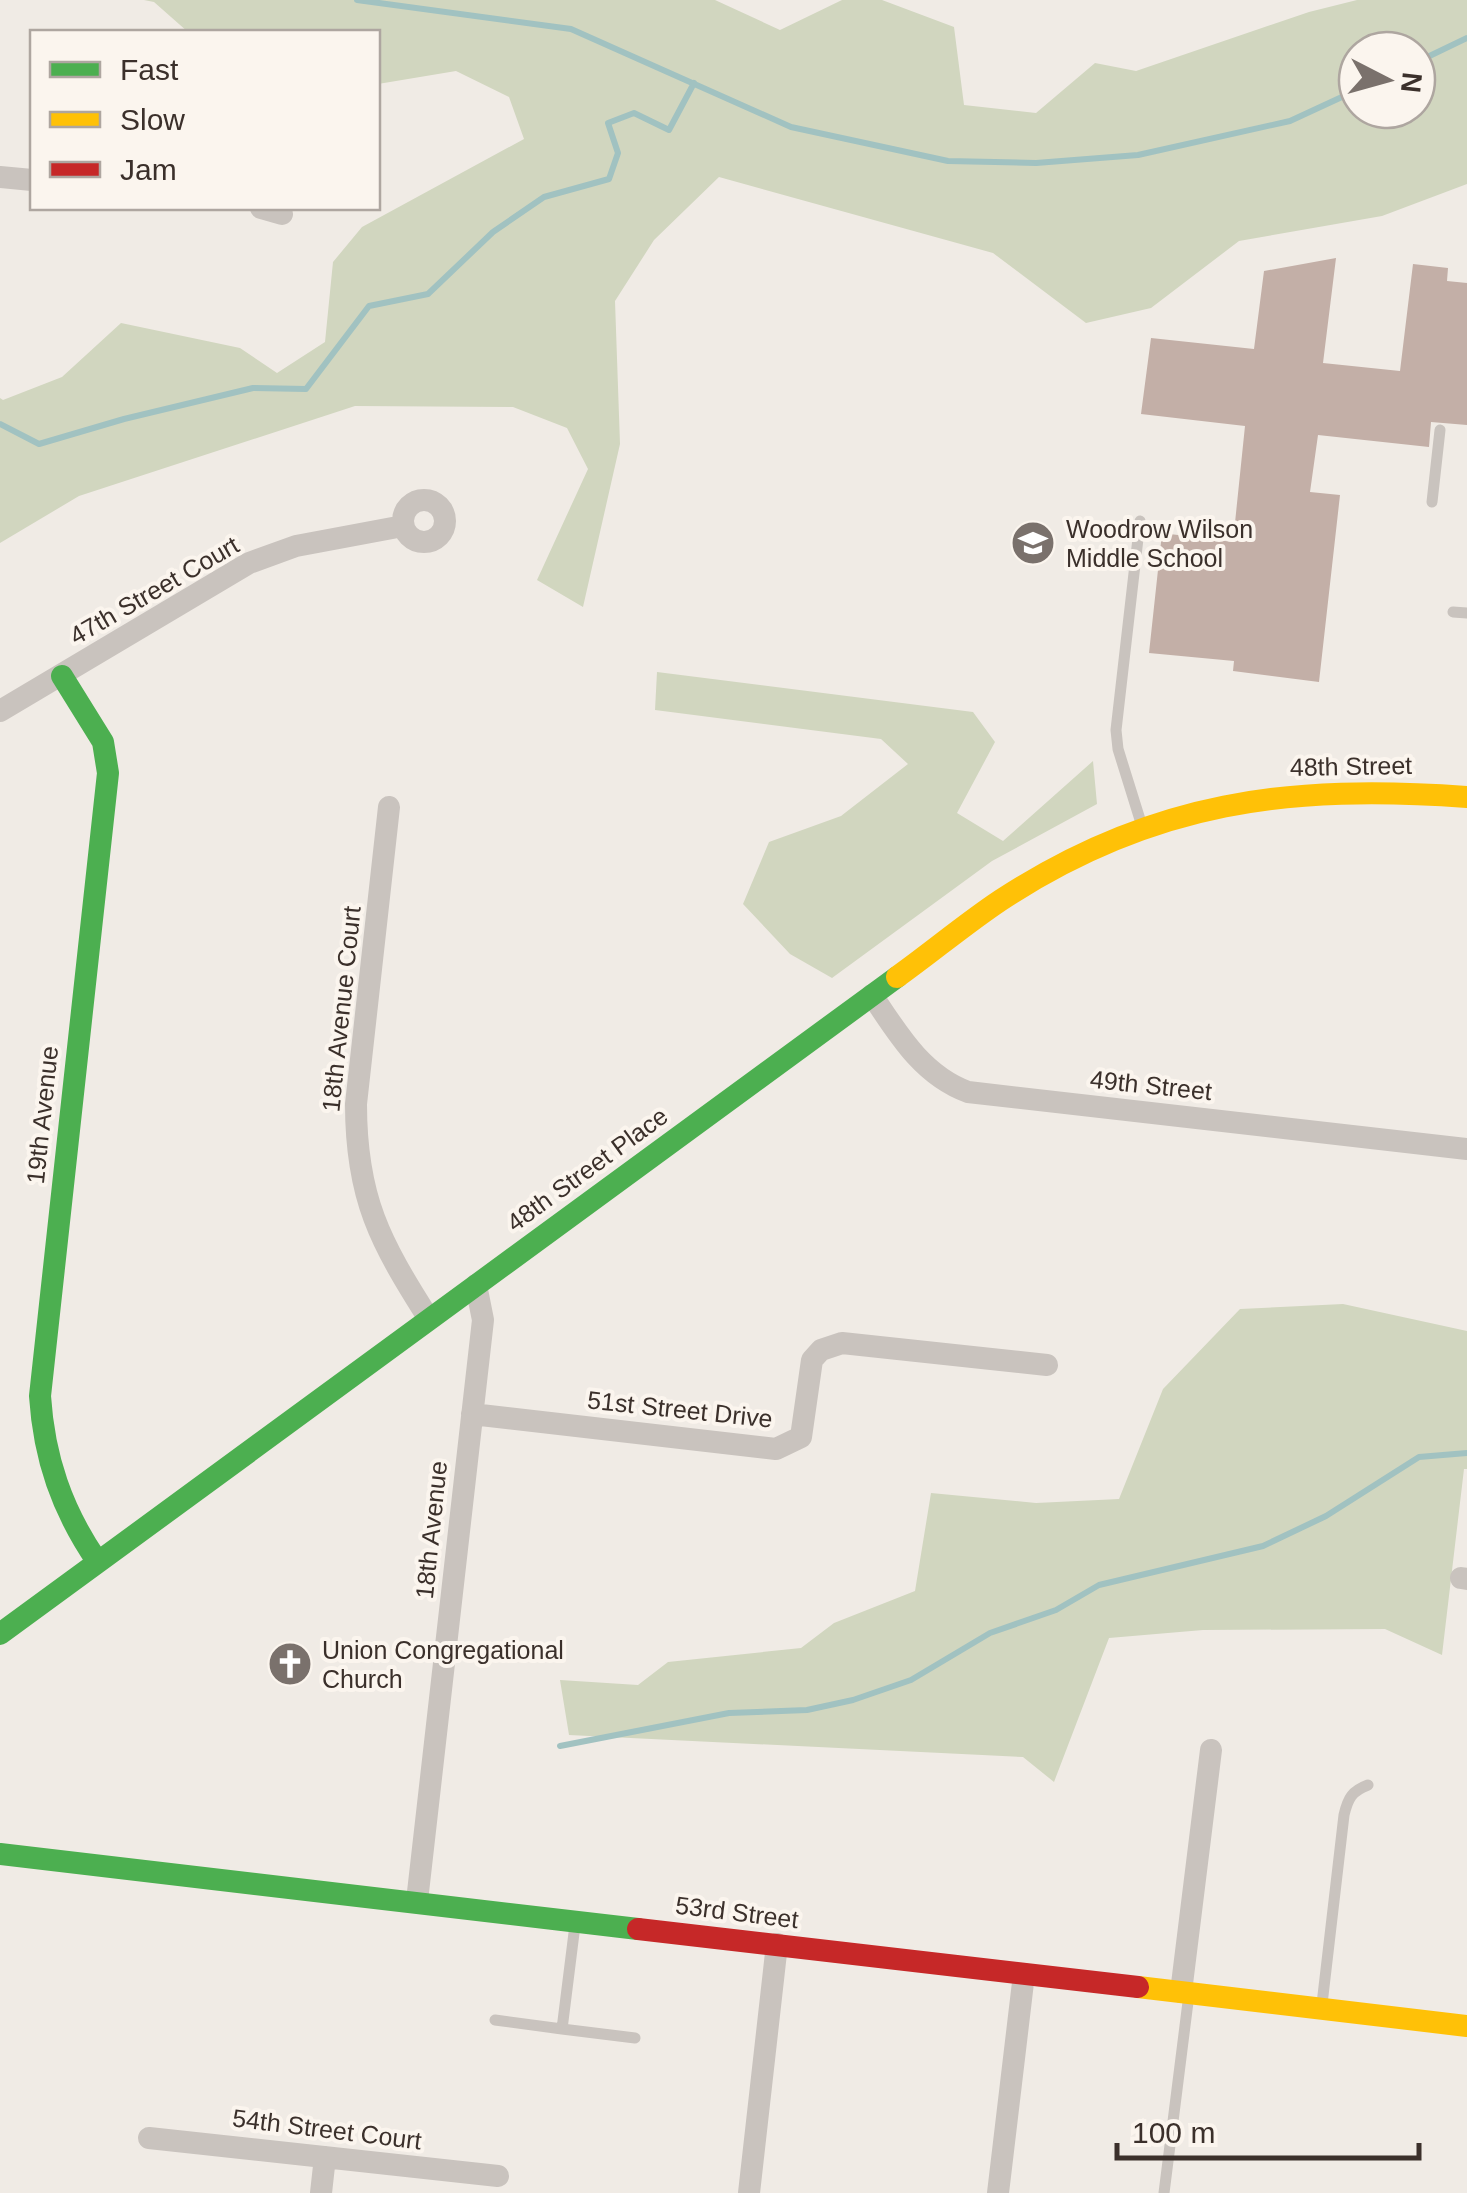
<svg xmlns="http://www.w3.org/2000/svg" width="1467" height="2193" viewBox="0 0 1467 2193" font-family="Arial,sans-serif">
  <rect width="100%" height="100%" fill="#f0ebe5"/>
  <path fill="#d1d6bf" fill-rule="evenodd" d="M144,0H715L780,30L842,0H882L954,27L964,105L1036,113L1095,63L1136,71L1309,12L1357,0H1467V184L1382,216L1239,241L1151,308L1086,323L993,253L719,177L654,240L615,301L620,444L583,607L537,580L588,469L567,428L513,407L355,406L79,496L0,543V398L3,400L62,377L121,323L240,348L277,373L325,342L333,262L362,227L524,139L509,97L456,71L378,84V32H188L154,2ZM1357,50H1417V110H1357Z
    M657,672L973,712L995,742L957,813L1003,841L1093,761L1097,804L992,861L832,978L790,954L743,904L769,842L841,816L908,764L881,739L655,710Z
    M1343,1304L1467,1331V1469H1464L1442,1655L1385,1629L1203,1630L1109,1638L1054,1782L1023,1757L569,1735L560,1680L638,1685L668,1662L801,1648L834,1623L915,1591L931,1493L1036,1503L1119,1499L1163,1389L1240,1309Z"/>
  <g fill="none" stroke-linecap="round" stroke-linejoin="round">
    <path stroke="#a1c2c1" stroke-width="6" d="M357,0L571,29L791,127L948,161L1036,163L1138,155L1290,121L1357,90
      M1417,62L1467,38
      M0,424L39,444L124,419L253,388L306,389L369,306L428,294L493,232L544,197L609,179L618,153L608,123L634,113L669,130L694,83
      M560,1746L729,1713L807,1710L853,1700L911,1680L990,1633L1056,1610L1099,1585L1263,1546L1326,1516L1419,1457L1467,1453"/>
  </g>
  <path fill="#c3afa7" d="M1336,258L1323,363L1400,371L1413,264L1448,268L1447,281L1467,283V425L1431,422L1429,447L1318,435L1310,492L1340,495L1319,682L1233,671L1234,661L1149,653L1162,533L1233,542L1245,426L1141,414L1151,338L1254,349L1264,271Z"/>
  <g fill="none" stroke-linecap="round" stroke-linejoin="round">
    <path stroke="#c9c3be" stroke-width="11" d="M1432,502L1440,430
      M1140,521L1116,730L1118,749L1142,826
      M1453,612L1467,613
      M1322,2004L1344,1815C1348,1798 1352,1791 1368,1785
      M495,2020L562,2029L575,1925
      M562,2029L635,2038
      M1164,2193L1189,1994"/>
    <path stroke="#c9c3be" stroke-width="22" d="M0,177L32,180
      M261,208L282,214
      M403 521a21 21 0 1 1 42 0a21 21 0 1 1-42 0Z
      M0,711L249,563L296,546L403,526
      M389,807L356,1104C356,1198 380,1242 429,1319
      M872,995C898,1034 922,1075 968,1092L1467,1149
      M472,1414L776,1449L801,1437L812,1360L821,1350L842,1343L1047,1365
      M1461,1578L1467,1579
      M417,1901L483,1320L476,1285
      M1181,1992L1211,1750
      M149,2138L498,2176
      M321,2193L325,2157
      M749,2193L777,1944
      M998,2193L1024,1974"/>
    <path stroke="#4caf50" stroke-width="22" d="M62,676L103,742L108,773L40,1396C44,1458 62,1510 97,1561
      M0,1634L897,977
      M0,1854L638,1929"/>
    <path stroke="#ffc107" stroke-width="22" d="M897,977C932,952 965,924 1001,900C1152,801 1291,784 1467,797
      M1138,1987L1467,2026"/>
    <path stroke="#c62828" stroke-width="22" d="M638,1929L1138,1987"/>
  </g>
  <defs>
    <symbol id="school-disc" viewBox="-11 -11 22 22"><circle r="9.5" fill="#7a716c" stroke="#fbf5ee"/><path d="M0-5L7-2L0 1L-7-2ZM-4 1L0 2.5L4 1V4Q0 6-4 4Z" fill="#fff"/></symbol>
    <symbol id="church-disc" viewBox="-11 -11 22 22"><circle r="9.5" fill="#7a716c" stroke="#fbf5ee"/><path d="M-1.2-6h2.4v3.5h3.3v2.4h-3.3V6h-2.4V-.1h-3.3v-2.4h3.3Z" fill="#fff"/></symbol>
  </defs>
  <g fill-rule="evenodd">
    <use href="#school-disc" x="1008" y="518" width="50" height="50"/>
    <use href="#church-disc" x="265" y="1639" width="50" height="50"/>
  </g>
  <g text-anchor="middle" stroke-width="8" stroke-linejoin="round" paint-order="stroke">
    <g font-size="25" fill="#3b302b" stroke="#fbf5ee" text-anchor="start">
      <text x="1066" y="538">Woodrow Wilson<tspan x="1066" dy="29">Middle School</tspan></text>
      <text x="322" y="1659">Union Congregational<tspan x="322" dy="29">Church</tspan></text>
    </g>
    <g font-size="25" fill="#3b302b" stroke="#fbf5ee">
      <text transform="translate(154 590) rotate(-30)" y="9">47th Street Court</text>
      <text transform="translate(1351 766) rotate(-1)" y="9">48th Street</text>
      <text transform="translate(341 1009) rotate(-84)" y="9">18th Avenue Court</text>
      <text transform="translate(1151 1085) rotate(6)" y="9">49th Street</text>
      <text transform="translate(42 1115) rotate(-84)" y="9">19th Avenue</text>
      <text transform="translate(587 1169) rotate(-36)" y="9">48th Street Place</text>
      <text transform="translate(680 1409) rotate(6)" y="9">51st Street Drive</text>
      <text transform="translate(431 1530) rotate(-84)" y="9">18th Avenue</text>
      <text transform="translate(737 1912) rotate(7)" y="9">53rd Street</text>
      <text transform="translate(327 2129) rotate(7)" y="9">54th Street Court</text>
    </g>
  </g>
  <rect x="30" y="30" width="350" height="180" fill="#fbf5ee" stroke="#aea6a0" stroke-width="2.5"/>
  <rect x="50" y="62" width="50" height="15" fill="#4caf50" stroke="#aea6a0" stroke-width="2.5"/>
  <text x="120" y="80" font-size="30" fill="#3b302b">Fast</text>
  <rect x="50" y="112" width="50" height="15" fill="#ffc107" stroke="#aea6a0" stroke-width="2.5"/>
  <text x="120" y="130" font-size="30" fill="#3b302b">Slow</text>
  <rect x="50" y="162" width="50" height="15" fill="#c62828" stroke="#aea6a0" stroke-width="2.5"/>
  <text x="120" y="180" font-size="30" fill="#3b302b">Jam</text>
  <g transform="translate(1387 80) rotate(96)"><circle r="48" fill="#fbf5ee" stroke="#aea6a0" stroke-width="2.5"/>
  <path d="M0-8L18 38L0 25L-18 38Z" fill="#7a716c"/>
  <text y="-15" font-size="28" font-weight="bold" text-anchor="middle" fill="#3b302b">N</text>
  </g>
  <path d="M1117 2143v15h302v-15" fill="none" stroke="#3b302b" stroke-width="5"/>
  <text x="1132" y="2143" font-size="30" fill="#3b302b" stroke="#fbf5ee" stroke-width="8" paint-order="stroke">100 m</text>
</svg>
